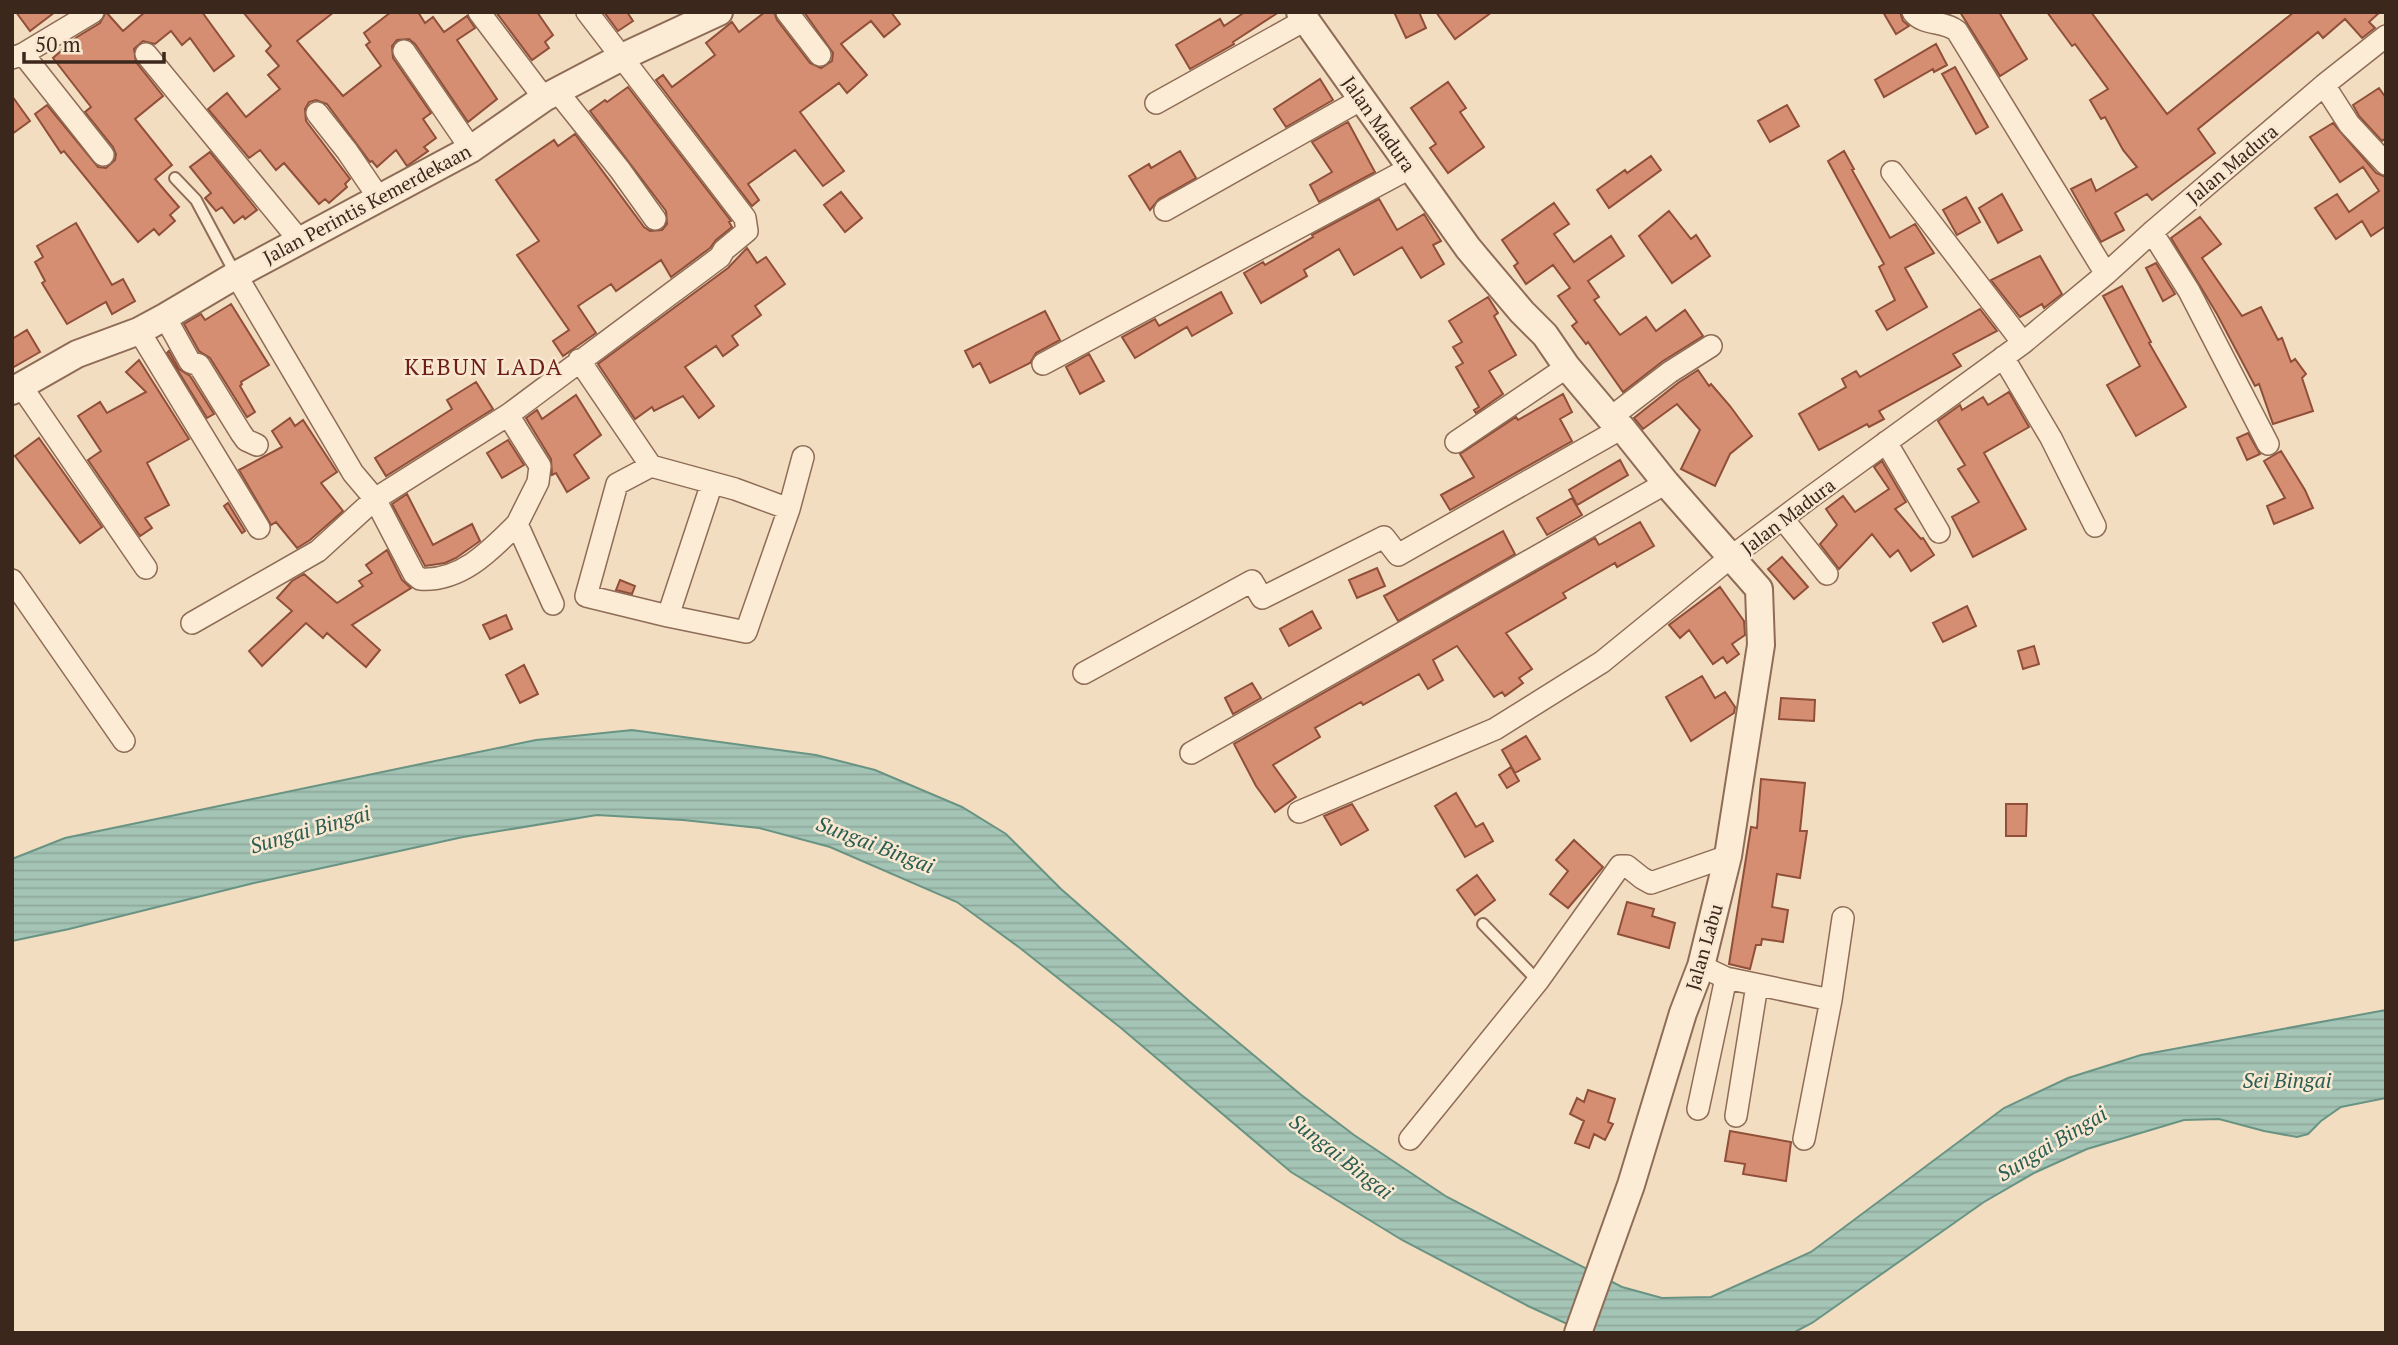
<svg xmlns="http://www.w3.org/2000/svg" width="2398" height="1345" viewBox="0 0 2398 1345" font-family="'PT Serif',serif">
  <defs>
    <pattern id="water-rules" width="6" height="5" patternUnits="userSpaceOnUse" patternTransform="scale(1.75)"><rect width="6" height="5" fill="#a4c4b6"/><path d="M0 2.5h6" fill="none" stroke="#8ea89c"/></pattern>
  </defs>
  <rect width="100%" height="100%" fill="#f3ddc0"/>
  <path fill="url(#water-rules)" stroke="#699483" stroke-width="2" d="M632,730L816,755L875,770L962,807L1006,834L1061,889L1189,1001L1300,1094L1354,1135L1447,1197L1622,1287L1662,1298L1711,1297L1811,1252L2004,1108L2068,1078L2141,1055L2386,1010V1098L2341,1107L2321,1121L2308,1134L2297,1137L2264,1131L2219,1119L2184,1120L2087,1149L2034,1173L1984,1202L1812,1323L1793,1333H1587L1528,1306L1402,1240L1291,1172L1121,1028L1020,948L957,902L830,847L759,828L683,820L597,815L463,837L254,883L69,929L12,941V859L65,838L536,740Z"/>
  <path fill="#d58e72" stroke="#904f39" stroke-width="2" d="M16,12H55L30,31Z
    M106,12L123,31L145,12H202L234,56L214,71L190,38L182,45L171,31L155,44L143,41L134,49L136,62L163,96L135,119L172,165L155,179L179,207L170,215L175,221L159,235L154,229L138,242L64,151L61,153L35,114L47,105L98,167L106,168L115,160L116,154L113,147L85,112L91,107L53,58L77,37L100,23Z
    M243,12H334L297,41L343,96L381,66L366,45L370,42L364,33L391,12H418L425,23L433,17L444,32L467,16L475,28L457,40L497,99L468,122L415,44L409,39L397,40L392,46L393,58L431,113L423,119L436,138L424,147L428,151L407,166L396,150L377,167L372,161L370,162L327,104L316,100L309,102L305,109L306,121L350,179L345,184L347,187L329,203L325,199L319,204L284,163L276,170L260,150L249,158L208,109L227,93L246,117L280,89L268,75L279,66L266,51L271,46Z
    M496,12H537L553,35L545,42L549,48L532,60Z
    M604,12H627L633,21L618,31Z
    M765,12H774L777,20L810,63L821,68L832,61L833,53L804,12H891L900,24L884,37L871,21L841,44L867,75L847,93L839,83L800,112L844,171L823,186L795,150L748,184L759,200L752,206L656,80L663,75L672,87L715,55L706,43L732,22L739,32Z
    M1245,12H1279L1233,42L1234,44L1190,69L1176,45L1220,19L1224,26Z
    M1394,12H1419L1426,28L1406,38Z
    M1436,12H1492L1455,39Z
    M1883,12H1900L1903,21L1909,26L1896,34Z
    M1960,12H1999L2027,59L2000,76Z
    M2047,12H2091L2167,114L2294,12H2380L2369,22L2375,28L2362,38L2345,19L2323,38L2318,32L2198,129L2215,153L2152,200L2147,194L2115,213L2124,230L2101,242L2071,189L2091,179L2096,191L2137,167L2123,150L2105,117L2101,119L2090,100L2108,89L2075,44L2072,46Z
    M1936,44L1947,65L1934,72L1933,69L1884,97L1875,80Z
    M1955,67L1988,127L1976,134L1942,74Z
    M1320,79L1333,100L1286,127L1274,109Z
    M1448,82L1466,108L1460,112L1484,147L1448,173L1430,148L1436,144L1411,108Z
    M628,87L731,221L729,222L732,227L716,240L710,248L671,277L661,260L616,291L611,284L578,306L596,333L563,356L553,341L569,330L517,255L539,241L496,180L554,140L558,146L575,134L644,227L650,231L662,230L667,224L666,211L590,111L605,100L607,102Z
    M2379,88L2386,98V138L2382,141L2359,116L2353,105Z
    M12,96L30,121L12,134Z
    M1787,105L1799,126L1770,142L1758,121Z
    M1348,122L1375,172L1319,202L1310,185L1332,172L1312,142Z
    M2333,123L2376,173L2386,177V226L2371,236L2362,221L2336,239L2315,208L2337,194L2349,212L2379,191L2363,167L2340,182L2310,137Z
    M1180,151L1196,178L1159,199L1150,210L1129,176L1149,164L1151,168Z
    M1844,151L1854,169L1852,170L1890,238L1915,224L1934,253L1905,268L1927,307L1887,330L1876,311L1895,300L1879,267L1884,264L1828,161Z
    M210,152L257,210L245,219L243,216L234,223L222,207L216,211L205,198L211,193L190,167Z
    M1651,156L1661,170L1609,208L1597,190L1625,170L1627,173Z
    M841,192L862,218L845,232L824,205Z
    M2002,194L2022,230L1998,243L1979,208Z
    M1966,197L1980,222L1957,235L1943,210Z
    M1379,199L1397,230L1424,214L1441,241L1433,245L1444,264L1421,278L1402,247L1354,275L1339,249L1304,270L1307,276L1261,303L1244,273L1263,262L1265,265L1313,237L1312,235Z
    M1554,203L1569,224L1554,234L1574,262L1611,236L1624,256L1588,281L1599,297L1594,300L1620,335L1646,317L1656,331L1685,310L1703,336L1663,361L1623,392L1588,342L1586,344L1572,326L1577,322L1558,296L1570,288L1553,265L1526,284L1514,266L1518,263L1502,240Z
    M1669,211L1691,239L1696,235L1710,256L1672,283L1639,236Z
    M2200,217L2221,244L2202,258L2242,316L2261,307L2278,340L2282,338L2291,362L2295,359L2306,374L2302,378L2313,411L2273,424L2259,384L2255,386L2217,314L2171,238Z
    M76,223L112,285L123,279L135,301L112,314L106,302L67,324L42,283L45,281L35,262L43,257L37,246Z
    M747,248L757,263L766,257L785,284L755,306L761,315L732,336L738,345L723,356L716,346L685,367L714,406L699,418L683,396L654,411L652,407L635,419L598,364L728,268Z
    M2040,256L2062,294L2044,308L2042,304L2020,317L1991,280Z
    M2156,263L2175,294L2163,301L2146,268Z
    M2122,286L2151,342L2149,343L2186,407L2136,436L2107,385L2140,366L2103,296Z
    M1221,292L1232,313L1192,336L1187,327L1135,358L1122,337L1155,319L1159,326Z
    M1488,297L1498,313L1494,316L1516,355L1489,371L1503,394L1476,413L1474,410L1479,407L1456,367L1463,363L1453,347L1462,342L1449,321Z
    M231,304L269,365L241,382L242,384L240,386L255,412L247,417L210,358L199,351L184,324L201,314L205,320Z
    M1980,309L1997,331L1953,354L1961,366L1879,411L1884,419L1869,427L1867,424L1819,450L1799,414L1846,387L1842,379L1856,371L1860,377Z
    M1045,311L1060,340L1036,353L1030,363L990,383L980,363L973,367L965,351Z
    M27,330L40,352L12,368V339Z
    M169,351L179,369L190,376L214,414L207,418L167,353Z
    M1089,354L1104,381L1080,394L1066,367Z
    M139,360L189,439L147,463L169,505L145,518L152,528L140,536L88,460L101,451L78,416L100,402L107,413L146,392L126,372Z
    M1698,370L1709,386L1711,384L1730,406L1752,436L1730,454L1715,486L1681,469L1700,430L1677,404L1643,429L1634,418L1678,383Z
    M476,382L493,409L386,476L375,458L452,409L447,400Z
    M2009,392L2029,427L1984,453L2026,529L1973,557L1952,517L1979,502L1958,469L1965,465L1938,421L1960,405L1962,410L1983,397L1988,405Z
    M1563,394L1572,412L1560,419L1572,441L1450,510L1441,495L1474,477L1460,454L1516,417L1518,420Z
    M576,395L601,435L574,455L589,478L567,492L556,473L552,475L551,459L526,418L537,410L542,419Z
    M290,418L295,426L303,420L337,472L321,483L343,511L310,540L297,548L276,522L271,525L239,470L282,447L272,431Z
    M2248,433L2260,454L2247,460L2237,438Z
    M39,438L102,527L80,543L15,456Z
    M508,440L524,465L502,478L487,453Z
    M2281,451L2305,490L2313,508L2274,524L2267,506L2285,498L2264,461Z
    M1620,460L1628,475L1577,505L1569,490Z
    M1882,461L1906,502L1895,509L1921,539L1923,538L1934,555L1911,571L1898,550L1890,557L1872,534L1839,569L1820,544L1837,525L1826,509L1843,496L1855,512L1889,489L1874,467Z
    M407,494L433,545L472,524L480,541L456,558L445,563L425,566L392,504Z
    M1572,498L1582,515L1547,535L1537,518Z
    M228,503L245,531L242,533L224,506Z
    M1640,522L1654,546L1617,567L1615,563L1563,593L1566,598L1506,633L1532,669L1519,678L1523,683L1505,696L1502,692L1494,697L1457,646L1433,660L1443,680L1428,689L1419,674L1363,705L1361,702L1315,728L1320,737L1273,765L1296,797L1275,812L1256,786L1234,744L1595,538L1599,545Z
    M1503,531L1515,554L1398,621L1384,596Z
    M387,550L402,580L411,588L352,625L380,650L366,667L327,633L323,638L306,623L262,666L249,651L292,611L277,598L292,581L304,574L337,603L363,586L359,581L372,573L366,565Z
    M1782,557L1808,587L1794,599L1768,569Z
    M1377,568L1385,586L1357,598L1349,580Z
    M620,580L635,586L632,594L616,590Z
    M1720,587L1744,621L1745,635L1732,644L1739,654L1727,663L1723,657L1713,664L1689,630L1680,638L1669,625Z
    M1967,606L1976,626L1943,642L1933,623Z
    M1312,611L1321,628L1289,646L1280,629Z
    M506,615L512,629L490,639L483,625Z
    M2034,646L2039,664L2023,669L2018,651Z
    M524,665L538,694L520,703L506,675Z
    M1702,676L1715,698L1725,692L1735,707L1734,713L1691,741L1666,697Z
    M1252,683L1261,698L1233,714L1225,698Z
    M1781,698L1815,700L1814,721L1779,719Z
    M1526,736L1540,759L1515,773L1502,750Z
    M1511,767L1519,781L1507,788L1499,775Z
    M1761,779L1805,783L1800,831H1807L1800,878L1777,874L1772,907L1788,910L1783,942L1762,939L1761,945H1756L1750,969L1729,964L1751,827L1757,828Z
    M1456,793L1476,827L1483,823L1493,841L1465,857L1435,806Z
    M1352,804L1368,830L1341,845L1324,816Z
    M2006,804H2027L2026,836H2006Z
    M1574,840L1603,867L1568,908L1550,894L1568,871L1556,860Z
    M1477,875L1495,900L1475,915L1457,890Z
    M1627,902L1654,909L1652,916L1675,923L1669,948L1618,934Z
    M1588,1090L1615,1099L1608,1122L1613,1124L1605,1140L1594,1134L1589,1148L1575,1143L1584,1121L1570,1114L1577,1098L1584,1102Z
    M1730,1131L1791,1142L1786,1181L1743,1174L1745,1164L1725,1161Z"/>
  <g fill="none" stroke-linecap="round" stroke-linejoin="round">
    <defs>
      <path id="service" d="M175,178L196,200L236,275
        M1483,924L1538,981"/>
      <path id="minor" d="M479,12L544,98
        M787,12L820,55
        M1913,12C1924,26 1943,20 1957,31L2106,274
        M404,51L471,149
        M23,54L103,155
        M146,54L300,241
        M12,58L23,54L93,12
        M2324,85L2349,124L2386,164
        M557,91L620,170L655,219
        M1156,103L1305,20
        M317,113L347,151L379,198
        M1892,172L2023,343
        M1165,210L1362,99
        M2152,232L2189,291L2268,444
        M236,275L353,473L375,499L508,415L720,257L724,250L747,231L745,218L587,12
        M165,317L190,362L199,365L241,433L246,440L257,445
        M139,331L259,528
        M2003,357L2051,438L2095,526
        M579,360L651,466L735,489L789,509L803,457
        M1043,364L1410,168
        M21,386L146,568
        M508,415L540,466L538,482L517,524
        M1610,418L1670,372L1711,346
        M1456,442L1567,367
        M1886,442L1939,532
        M651,466L617,484L586,596L668,616
        M712,483L668,616L746,632L789,509
        M1783,519L1827,574
        M12,580L124,741
        M192,623L318,551L375,499L414,574L420,579C461,582 491,550 517,524L553,604
        M1084,673L1252,581L1262,598L1384,537L1398,555L1622,428
        M1191,753L1666,483
        M1299,812L1495,729L1602,662L1731,557L1811,497L2023,343L2106,274L2152,232L2324,85L2386,36
        M1701,966L1726,978L1831,1000L1804,1139
        M1831,1000L1843,918
        M1698,1109L1726,978
        M1736,1116L1757,985
        M1410,1139L1538,981L1620,866H1627L1642,878L1651,883L1728,856"/>
      <path id="tertiary" d="M1300,12L1468,248L1522,312L1545,335L1567,367L1610,418L1622,428L1666,483L1759,589L1761,645L1728,856L1701,966L1683,1013L1631,1185L1578,1333
        M12,391L77,354L139,331L165,317L236,275L471,149L544,98L622,57L719,12"/>
    </defs>
    <use href="#service" stroke="#8e6c56" stroke-width="14"/>
    <use href="#minor" stroke="#8e6c56" stroke-width="24"/>
    <use href="#tertiary" stroke="#8e6c56" stroke-width="30"/>
    <use href="#service" stroke="#fcebd5" stroke-width="10"/>
    <use href="#minor" stroke="#fcebd5" stroke-width="21"/>
    <use href="#tertiary" stroke="#fcebd5" stroke-width="26"/>
  </g>
  <g text-anchor="middle" stroke-width="5" stroke-linejoin="round" paint-order="stroke">
    <g font-size="19" fill="#3c271c" stroke="#f9e8d1">
      <text transform="translate(1379 124) rotate(55)" y="7">Jalan Madura</text>
      <text transform="translate(2232 164) rotate(-40)" y="7">Jalan Madura</text>
      <text transform="translate(367 204) rotate(-28)" y="7">Jalan Perintis Kemerdekaan</text>
      <text transform="translate(1788 516) rotate(-37)" y="7">Jalan Madura</text>
      <text transform="translate(1704 947) rotate(-74)" y="7">Jalan Labu</text>
    </g>
    <g font-size="21" font-style="italic" fill="#2a5d53" stroke="#f9e8d1">
      <text transform="translate(310 830) rotate(-16)" y="7">Sungai Bingai</text>
      <text transform="translate(875 845) rotate(21)" y="7">Sungai Bingai</text>
      <text x="2287" y="1088">Sei Bingai</text>
      <text transform="translate(2052 1144) rotate(-31)" y="7">Sungai Bingai</text>
      <text transform="translate(1341 1157) rotate(38)" y="7">Sungai Bingai</text>
    </g>
    <g font-size="23" letter-spacing="2" fill="#6d1d17" stroke="#f9e8d1">
      <text x="484" y="375">KEBUN LADA</text>
    </g>
  </g>
  <rect width="2398" height="1345" fill="none" stroke="#3c271c" stroke-width="28"/>
  <path d="M24 52v10h140v-10" fill="none" stroke="#3c271c" stroke-width="3.5"/>
  <text x="35" y="52" font-size="21" fill="#3c271c" stroke="#f9e8d1" stroke-width="5" paint-order="stroke">50 m</text>
</svg>
